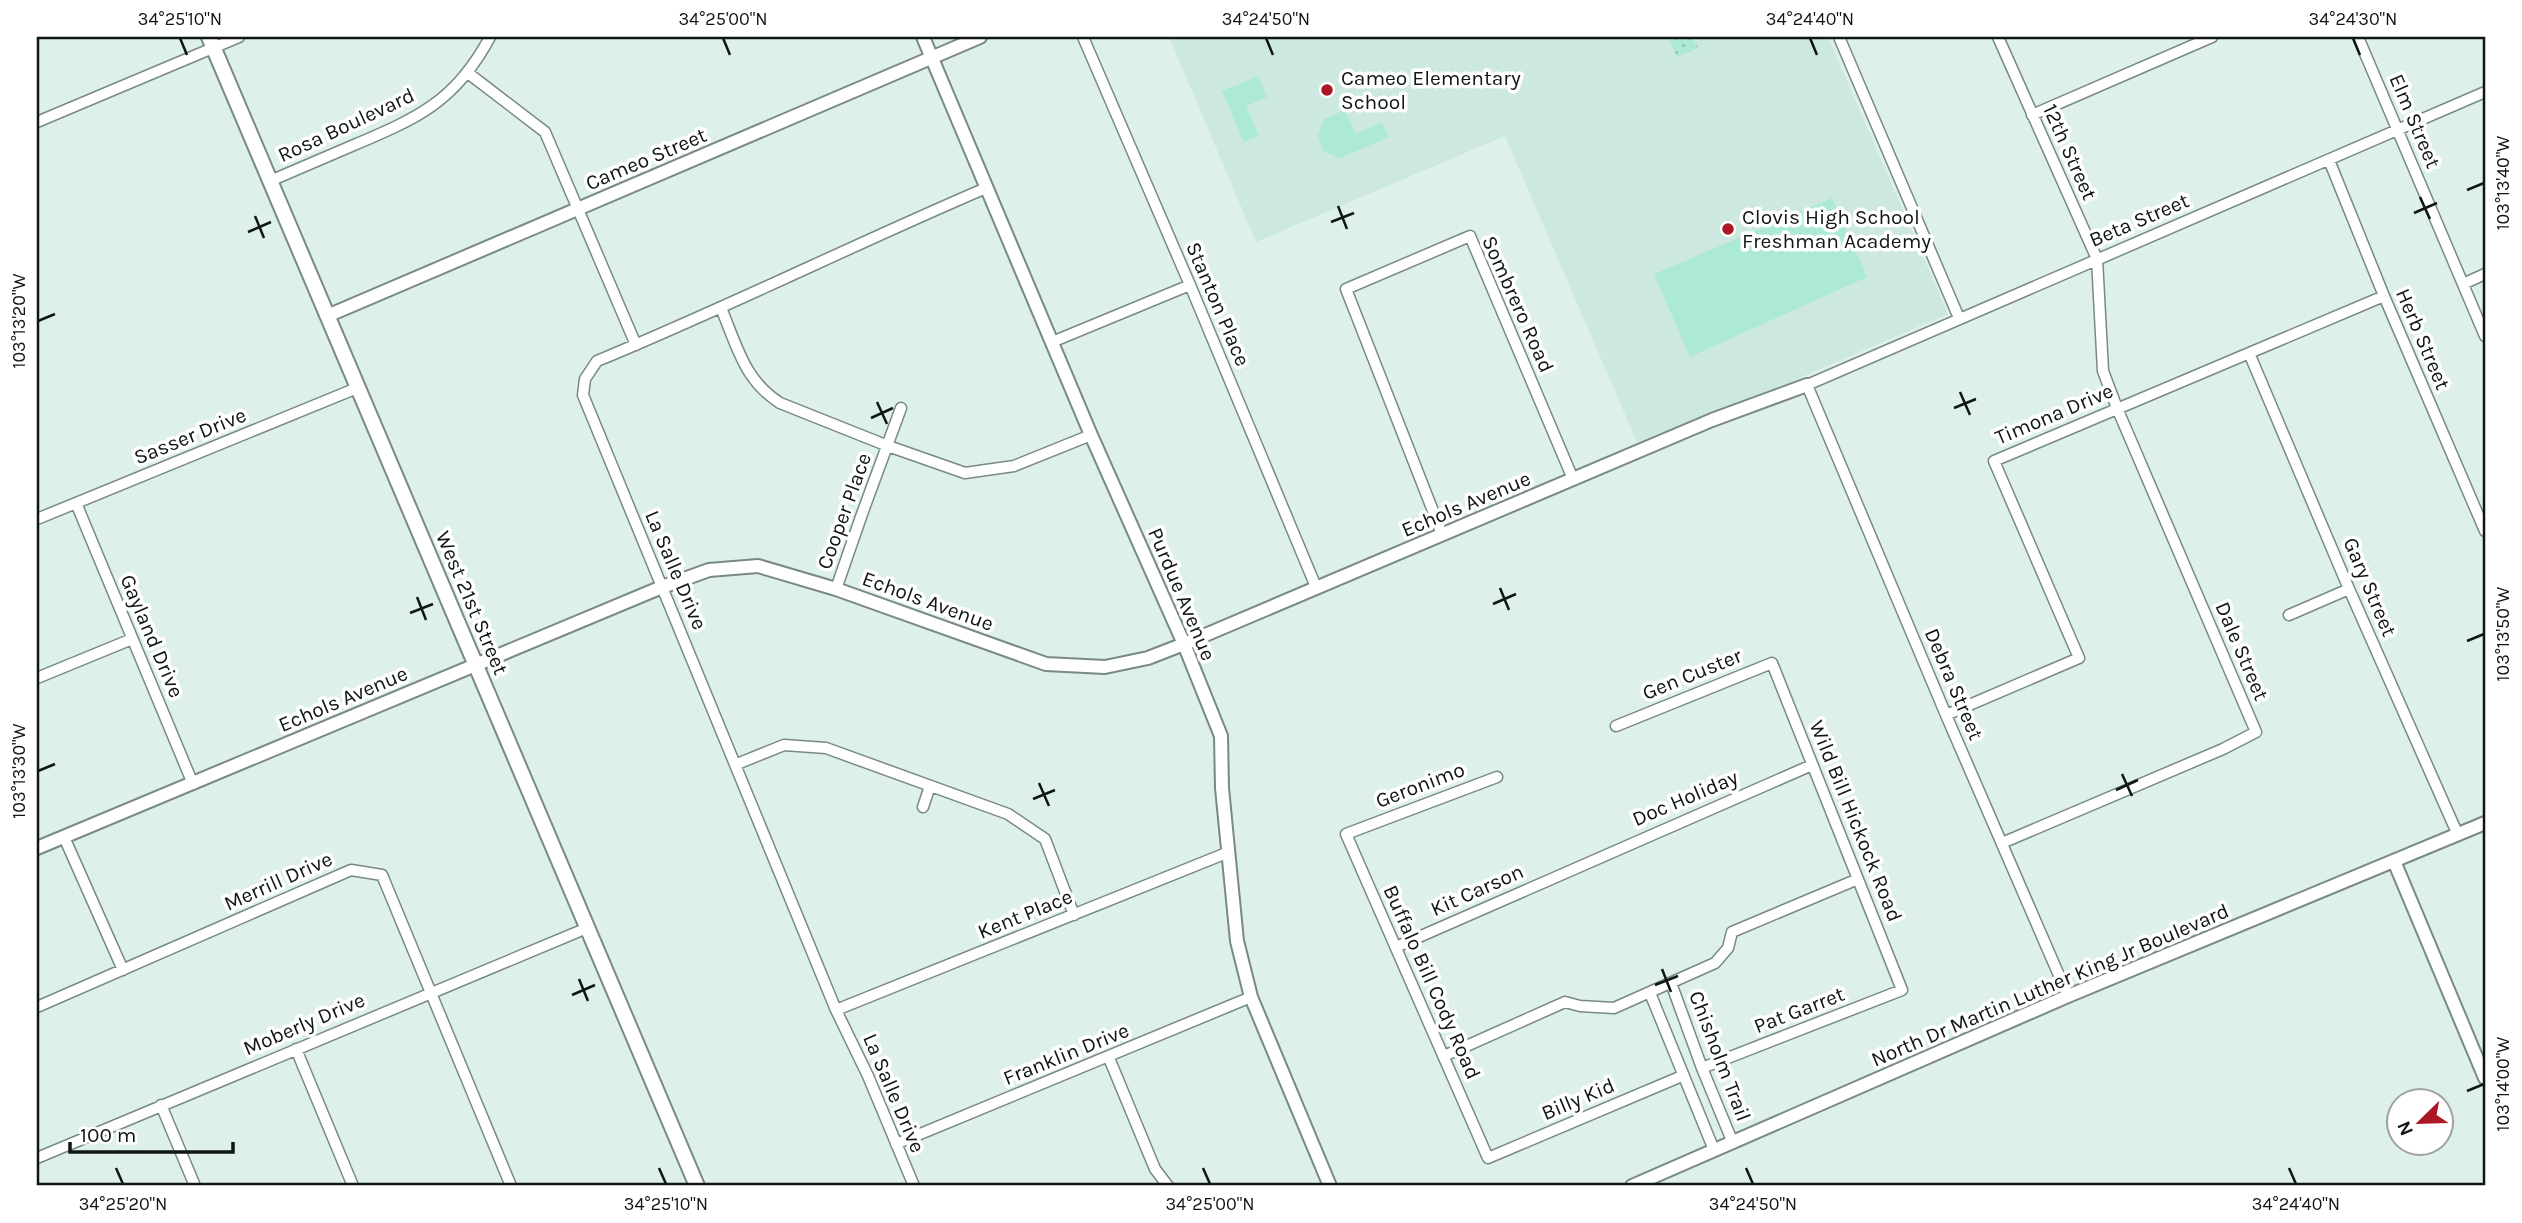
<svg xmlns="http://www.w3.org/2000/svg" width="2522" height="1223" viewBox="0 0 2522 1223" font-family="Karla,sans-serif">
  <defs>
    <pattern id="grass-dots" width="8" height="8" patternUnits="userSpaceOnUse" patternTransform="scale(1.75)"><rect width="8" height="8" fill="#acead7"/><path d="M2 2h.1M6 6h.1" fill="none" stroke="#93c8b8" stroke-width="1.8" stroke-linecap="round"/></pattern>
  </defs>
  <rect width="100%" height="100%" fill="#def0ea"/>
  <path fill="#cde8df" d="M1169,37H1828L1948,314L1788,383L1637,442L1505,136L1256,242Z"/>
  <path fill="url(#grass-dots)" d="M1668,37H1690L1699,48L1677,57Z"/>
  <path fill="#acead7" d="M1258,76L1267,97L1246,106L1259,136L1244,142L1222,91Z
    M1345,110L1356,134L1382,122L1389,137L1340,158L1324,152L1318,136L1324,119Z
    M1832,198L1867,277L1690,357L1654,274Z"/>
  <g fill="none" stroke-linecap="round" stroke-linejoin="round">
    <defs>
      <path id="minor" d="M1083,37L1190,285L1316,587
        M1839,37L1959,318
        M1998,37L2097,259L2103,371L2117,408L2256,732L2223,749L2002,843
        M2358,37L2485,336
        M468,73L545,132L636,345
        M2032,115L2212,37
        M37,122L239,37
        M2329,160L2384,296L2485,531
        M270,181C298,169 326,157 354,145C418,118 456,101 490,37
        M2463,284L2485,274
        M721,308C737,346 744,380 780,403L888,446L965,473L1014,466L1091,435
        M1052,342L1190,285
        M2249,353L2349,589L2458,835
        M76,503L193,784
        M37,519L357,388
        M1442,534L1346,289L1470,236L1573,479
        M836,589L862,514L901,408
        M2289,615L2349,589
        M37,678L132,639
        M1946,715L2079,658L1994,461L2384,296
        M1616,726L1772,663L1902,990L1702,1068
        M737,764L784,745L826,748L1008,814L1045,839L1074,915
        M1497,777L1346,834L1488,1158L1682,1076
        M923,807L930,786
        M64,837L123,970
        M1396,947L1812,765
        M1671,983L1702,1068L1733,1143
        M1650,993L1714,1150
        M2068,996L1946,715L1807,385L2485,92
        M37,1007L351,870L382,875L511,1186
        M836,1010L1229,852
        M296,1049L353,1186
        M1444,1056L1565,1002L1580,1006L1614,1008L1715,963L1728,948L1732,932L1858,879
        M1109,1058L1155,1169L1168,1186
        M161,1105L195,1186
        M896,1144L1251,997
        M37,1158L587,928
        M914,1186L868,1076L836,1010L583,395L585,379L597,361C728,307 855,244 986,188"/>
      <path id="tertiary" d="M923,37L1091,435L1184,644L1221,736L1222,788L1237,941L1251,997L1330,1186
        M327,316L980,37
        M37,848L662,587L709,570L758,566L836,589L1046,664L1105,667L1148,658L1184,644L1712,420L1807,385
        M2394,861L2485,1078
        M1632,1186L2068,996L2485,823"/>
      <path id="secondary" d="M209,37L697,1186"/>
    </defs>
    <use href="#minor" stroke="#798984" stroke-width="13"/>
    <use href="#tertiary" stroke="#798984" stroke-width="16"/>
    <use href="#secondary" stroke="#798984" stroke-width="18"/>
    <use href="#minor" stroke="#fff" stroke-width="10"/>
    <use href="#tertiary" stroke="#fff" stroke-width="12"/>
    <use href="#secondary" stroke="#fff" stroke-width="14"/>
  </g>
  <path fill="none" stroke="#0f1614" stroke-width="2.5" d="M180,38L187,55M723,38L730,55M1266,38L1273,55M1810,38L1817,55M2353,38L2360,55M2467,190L2484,183M2420,197L2430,219M1338,206L1347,229M2414,213L2437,203M255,216L264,238M1331,222L1354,213M248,232L271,222M38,321L55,314M1960,392L1970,415M877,402L887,424M1954,408L1976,399M871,418L893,408M1500,588L1509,610M417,597L426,620M1493,604L1516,594M410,613L433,604M2467,641L2484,634M38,771L55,764M2122,774L2132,796M1039,783L1049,806M2116,790L2138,780M1033,799L1055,790M1662,969L1671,992M579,979L588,1001M1655,985L1678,976M572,995L595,985M2467,1091L2484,1084M116,1168L123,1184M659,1168L666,1184M1203,1168L1210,1184M1746,1168L1753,1184M2289,1168L2296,1184"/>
  <g fill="#ab1724" stroke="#fff" stroke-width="2.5">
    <circle cx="1327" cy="90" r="7"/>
    <circle cx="1728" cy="229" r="7"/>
  </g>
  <g text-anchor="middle" stroke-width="7" stroke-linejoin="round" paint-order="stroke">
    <g font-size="21" fill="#0f1614" stroke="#fff" text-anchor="start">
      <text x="1341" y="85">Cameo Elementary<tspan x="1341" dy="24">School</tspan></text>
      <text x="1742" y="224">Clovis High School<tspan x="1742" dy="24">Freshman Academy</tspan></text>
    </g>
    <g font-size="21" fill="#0f1614" stroke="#fff">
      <text transform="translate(2415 121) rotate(67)" y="7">Elm Street</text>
      <text transform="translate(346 125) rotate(-25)" y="7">Rosa Boulevard</text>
      <text transform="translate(2070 152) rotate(66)" y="7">12th Street</text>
      <text transform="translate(646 159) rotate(-23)" y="7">Cameo Street</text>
      <text transform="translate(2139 220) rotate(-23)" y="7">Beta Street</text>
      <text transform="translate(1218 304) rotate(67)" y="7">Stanton Place</text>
      <text transform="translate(1518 304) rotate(66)" y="7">Sombrero Road</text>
      <text transform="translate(2423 339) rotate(67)" y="7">Herb Street</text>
      <text transform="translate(2054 414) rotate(-23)" y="7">Timona Drive</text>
      <text transform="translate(190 436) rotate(-22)" y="7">Sasser Drive</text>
      <text transform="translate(1466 504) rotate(-23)" y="7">Echols Avenue</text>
      <text transform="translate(844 511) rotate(-70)" y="7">Cooper Place</text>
      <text transform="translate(676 570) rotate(67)" y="7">La Salle Drive</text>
      <text transform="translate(2370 587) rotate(67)" y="7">Gary Street</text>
      <text transform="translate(1182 594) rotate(67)" y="7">Purdue Avenue</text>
      <text transform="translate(928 601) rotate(20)" y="7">Echols Avenue</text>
      <text transform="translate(472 603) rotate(67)" y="7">West 21st Street</text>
      <text transform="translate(152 636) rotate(67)" y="7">Gayland Drive</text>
      <text transform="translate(2242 651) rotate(67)" y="7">Dale Street</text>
      <text transform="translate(1692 674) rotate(-22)" y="7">Gen Custer</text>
      <text transform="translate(1954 684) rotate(67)" y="7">Debra Street</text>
      <text transform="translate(343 699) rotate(-23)" y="7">Echols Avenue</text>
      <text transform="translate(1420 785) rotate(-21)" y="7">Geronimo</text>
      <text transform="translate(1685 798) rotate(-23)" y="7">Doc Holiday</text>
      <text transform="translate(1856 821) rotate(68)" y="7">Wild Bill Hickock Road</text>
      <text transform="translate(278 881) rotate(-24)" y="7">Merrill Drive</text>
      <text transform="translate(1477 890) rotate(-24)" y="7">Kit Carson</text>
      <text transform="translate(1025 914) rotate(-22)" y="7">Kent Place</text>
      <text transform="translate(1432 982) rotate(66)" y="7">Buffalo Bill Cody Road</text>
      <text transform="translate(2050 985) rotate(-23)" y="7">North Dr Martin Luther King Jr Boulevard</text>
      <text transform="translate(1799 1010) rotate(-21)" y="7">Pat Garret</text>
      <text transform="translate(304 1024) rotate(-23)" y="7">Moberly Drive</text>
      <text transform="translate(1066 1054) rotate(-22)" y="7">Franklin Drive</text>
      <text transform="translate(1720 1056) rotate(69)" y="7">Chisholm Trail</text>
      <text transform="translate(894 1093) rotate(67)" y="7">La Salle Drive</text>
      <text transform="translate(1578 1099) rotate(-23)" y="7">Billy Kid</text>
    </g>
  </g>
  <rect width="2522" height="1223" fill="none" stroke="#ffffff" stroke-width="77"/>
  <g transform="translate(2420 1122) rotate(247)"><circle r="33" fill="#ffffff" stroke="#9fa2a1" stroke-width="2"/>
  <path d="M0-5L12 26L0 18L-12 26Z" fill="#ab1724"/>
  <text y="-10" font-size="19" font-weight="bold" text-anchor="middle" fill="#0f1614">N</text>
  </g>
  <path d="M70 1142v10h163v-10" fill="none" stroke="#0f1614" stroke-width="3.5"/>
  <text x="80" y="1142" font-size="21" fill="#0f1614" stroke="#ffffff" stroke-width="5" paint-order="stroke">100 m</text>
  <rect x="38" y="38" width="2446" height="1146" fill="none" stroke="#0f1614" stroke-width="2.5"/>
  <g font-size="18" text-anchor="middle" fill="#0f1614">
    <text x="180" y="25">34°25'10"N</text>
    <text x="723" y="25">34°25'00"N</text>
    <text x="1266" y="25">34°24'50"N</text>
    <text x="1810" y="25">34°24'40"N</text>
    <text x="2353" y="25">34°24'30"N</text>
    <text transform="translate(2503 183) rotate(-90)" y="6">103°13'40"W</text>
    <text transform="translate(19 321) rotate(-90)" y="6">103°13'20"W</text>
    <text transform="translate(2503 634) rotate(-90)" y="6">103°13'50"W</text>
    <text transform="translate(19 771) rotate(-90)" y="6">103°13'30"W</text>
    <text transform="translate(2503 1084) rotate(-90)" y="6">103°14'00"W</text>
    <text x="123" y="1210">34°25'20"N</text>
    <text x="666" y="1210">34°25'10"N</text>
    <text x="1210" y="1210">34°25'00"N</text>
    <text x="1753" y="1210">34°24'50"N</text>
    <text x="2296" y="1210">34°24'40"N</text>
  </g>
</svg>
